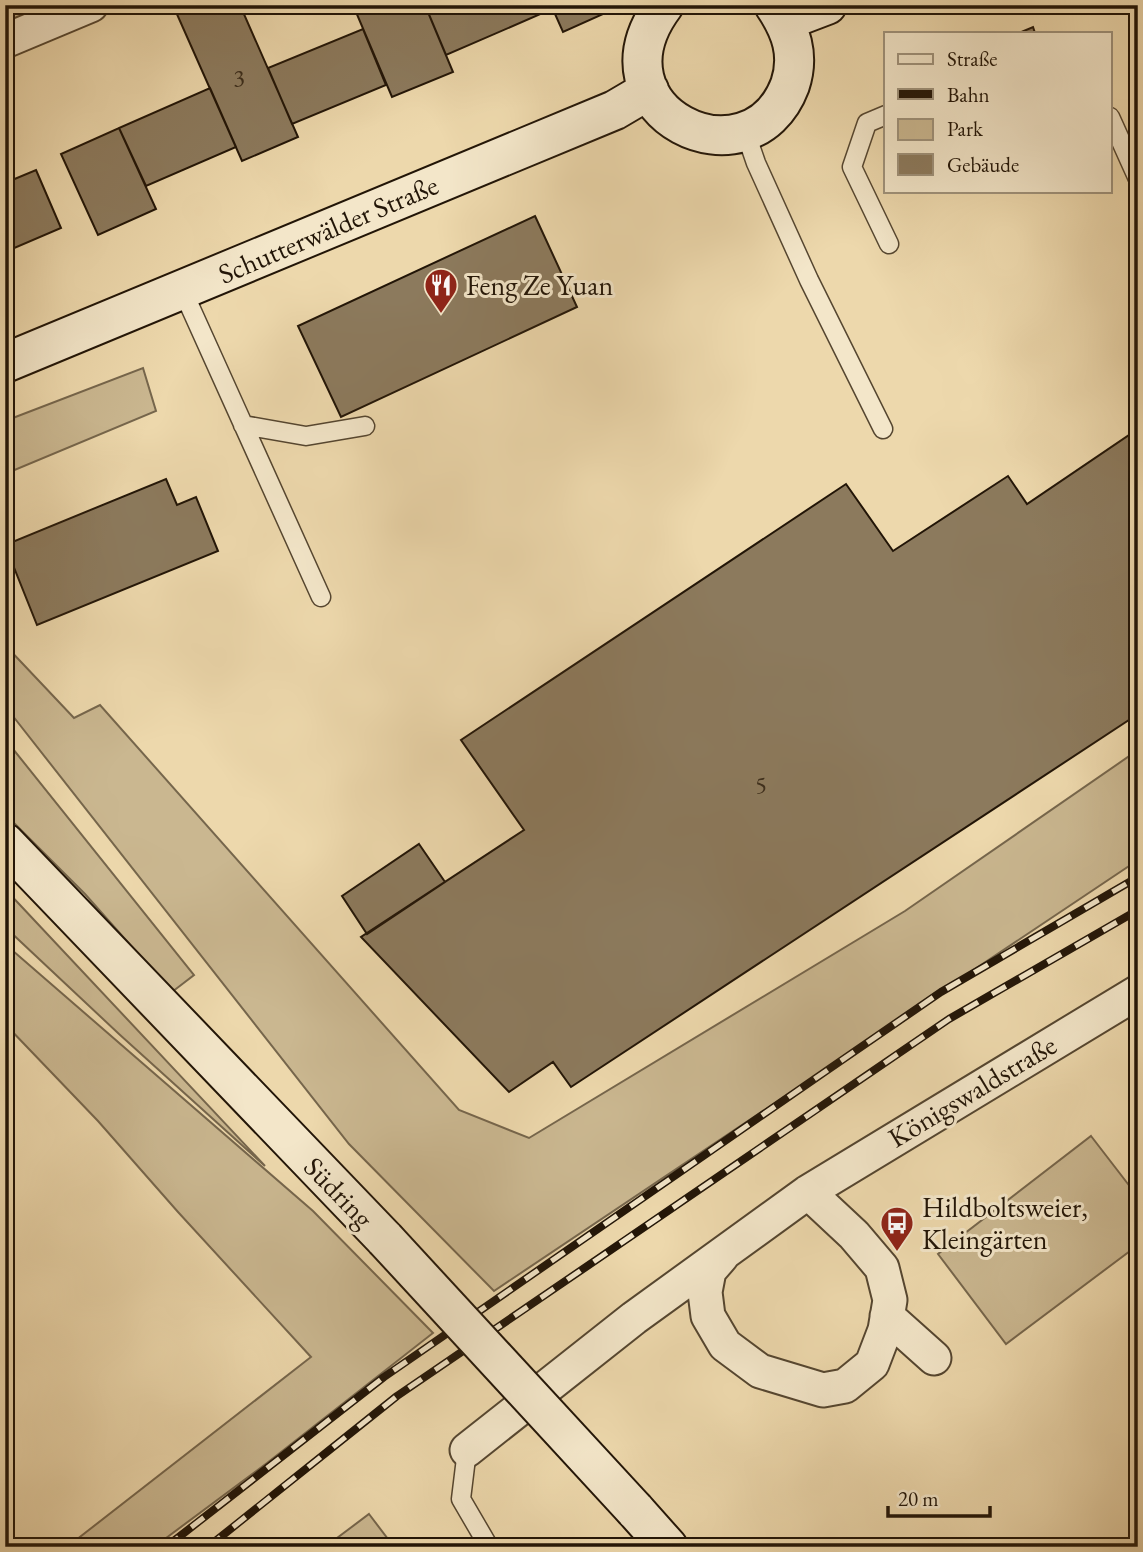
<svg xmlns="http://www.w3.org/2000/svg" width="1143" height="1552" viewBox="0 0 1143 1552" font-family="'EB Garamond',serif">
  <rect width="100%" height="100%" fill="#edd8ac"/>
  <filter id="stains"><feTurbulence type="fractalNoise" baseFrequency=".00286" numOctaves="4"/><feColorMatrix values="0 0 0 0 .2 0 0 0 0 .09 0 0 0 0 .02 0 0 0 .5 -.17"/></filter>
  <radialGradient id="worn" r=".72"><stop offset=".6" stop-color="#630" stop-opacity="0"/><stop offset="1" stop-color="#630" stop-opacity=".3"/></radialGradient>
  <path fill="#cab790" stroke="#76664c" stroke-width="2" d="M5,5H113L5,51Z
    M143,368L156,411L5,474V421Z
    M5,645L74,718L100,705L459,1110L529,1138L905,911L1138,750V860L494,1291L349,1144L5,706Z
    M5,739L194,975L172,992L85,894L5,814Z
    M5,889L265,1166L119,1034L5,927Z
    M5,944L313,1211L433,1333L267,1463L154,1547H67L311,1357L178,1212L98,1121L5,1024Z
    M1091,1136L1138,1197V1245L1006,1344L938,1254Z
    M369,1514L394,1547H325Z"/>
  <path fill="#8c7a5d" stroke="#221507" stroke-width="2" d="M192,5H208L210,9L219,5H240L298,137L242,161L176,12Z
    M353,5H425L453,72L392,97Z
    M425,5H551L552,9L446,55Z
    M551,5H620L621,6L563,32Z
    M1033,27L1035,33H1019Z
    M363,29L386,85L292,124L268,68Z
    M210,88L236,147L146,186L119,128Z
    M119,128L156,209L98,235L61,154Z
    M36,170L61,228L5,252V183Z
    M535,216L577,307L341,417L298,326Z
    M1138,429V714L571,1087L553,1062L509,1092L361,937L524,830L461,740L846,484L893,551L1008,476L1027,504Z
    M166,479L177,505L196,497L218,551L37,625L5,545Z
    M419,844L445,882L367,934L342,896Z"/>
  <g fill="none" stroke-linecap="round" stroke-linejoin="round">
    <defs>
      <path id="lane" d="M886,115L867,123L852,167L889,244
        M1110,117L1138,179
        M745,131L756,163L809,280L883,429
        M182,289L321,597
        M243,425L306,436L365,426
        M467,1450L461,1499L489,1547"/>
      <path id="street" d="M5,41L91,5
        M722,1256L709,1271L705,1292L708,1316L725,1345L760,1371L823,1390L845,1386L872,1364L885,1330L890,1300L882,1268L854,1235L808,1192
        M887,1316L934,1358
        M467,1450L634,1318L808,1192L1138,992"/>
      <path id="secondary" d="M664,5C584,112 750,191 790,85C800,55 791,30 774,5
        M785,21L827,5
        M5,363L615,110L649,90
        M5,843L385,1239
        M635,1510L668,1547"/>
    </defs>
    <use href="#lane" stroke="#554630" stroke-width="21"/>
    <use href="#street" stroke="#554630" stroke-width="37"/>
    <use href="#secondary" stroke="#221507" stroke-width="42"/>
    <use href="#lane" stroke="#f3e6c9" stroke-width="18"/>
    <use href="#street" stroke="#f3e6c9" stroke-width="33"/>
    <use href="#secondary" stroke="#f3e6c9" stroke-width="38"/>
    <defs>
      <path id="rail" d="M166,1547L384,1377L829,1069L941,992L1138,877
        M208,1547L397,1396L949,1019L1138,910"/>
    </defs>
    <use href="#rail" stroke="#221507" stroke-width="8"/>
    <use href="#rail" stroke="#f3e6c9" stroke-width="5" stroke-dasharray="16" stroke-linecap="butt"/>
    <defs>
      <path id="secondary-bridge" d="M385,1239L635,1510"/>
    </defs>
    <use href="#secondary-bridge" stroke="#221507" stroke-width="42" stroke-linecap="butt"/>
    <use href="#secondary-bridge" stroke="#f3e6c9" stroke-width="38"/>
  </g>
  <defs>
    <symbol id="restaurant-pin" viewBox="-11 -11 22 30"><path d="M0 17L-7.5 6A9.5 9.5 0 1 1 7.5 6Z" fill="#8f2418" stroke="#f3e6c9"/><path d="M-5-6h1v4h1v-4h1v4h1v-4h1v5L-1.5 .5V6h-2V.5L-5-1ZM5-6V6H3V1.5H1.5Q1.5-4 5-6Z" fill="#fff"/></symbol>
    <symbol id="bus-pin" viewBox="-11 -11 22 30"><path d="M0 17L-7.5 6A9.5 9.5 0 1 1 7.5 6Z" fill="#8f2418" stroke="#f3e6c9"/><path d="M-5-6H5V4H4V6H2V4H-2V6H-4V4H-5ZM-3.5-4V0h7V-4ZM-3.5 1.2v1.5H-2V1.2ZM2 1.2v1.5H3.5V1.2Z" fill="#fff"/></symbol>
  </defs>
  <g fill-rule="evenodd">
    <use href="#restaurant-pin" x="422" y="266" width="38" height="52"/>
    <use href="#bus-pin" x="878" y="1204" width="38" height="52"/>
  </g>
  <g text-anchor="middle" stroke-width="6" stroke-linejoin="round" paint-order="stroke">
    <g font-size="24" fill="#3c2e1c">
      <text x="239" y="86">3</text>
      <text x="761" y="793">5</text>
    </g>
    <g font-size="28" fill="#221507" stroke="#f3e6c9">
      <text transform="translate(328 229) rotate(-23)" y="10">Schutterwälder Straße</text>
      <text transform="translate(972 1091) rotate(-31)" y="10">Königswaldstraße</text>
      <text transform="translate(339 1192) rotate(46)" y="10">Südring</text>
    </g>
    <g font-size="28" fill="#221507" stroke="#f3e6c9" text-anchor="start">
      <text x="466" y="295">Feng Ze Yuan</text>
      <text x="922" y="1217">Hildboltsweier,<tspan x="922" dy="32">Kleingärten</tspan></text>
    </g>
  </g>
  <rect width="1143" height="1552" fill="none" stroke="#edd8ac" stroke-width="28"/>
  <rect x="7" y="7" width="1129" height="1538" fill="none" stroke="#221507" stroke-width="3.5"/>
  <rect x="14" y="14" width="1115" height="1524" fill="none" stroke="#221507" stroke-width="2"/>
  <rect x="884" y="32" width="228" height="161" fill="#f3e6c9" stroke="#9f927b" stroke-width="2"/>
  <rect x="898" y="54" width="35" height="10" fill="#f3e6c9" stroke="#9f927b" stroke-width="2"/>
  <text x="947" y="66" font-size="21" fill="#221507">Straße</text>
  <rect x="898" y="89" width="35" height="10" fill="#221507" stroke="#9f927b" stroke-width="2"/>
  <text x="947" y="102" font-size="21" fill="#221507">Bahn</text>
  <rect x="898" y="119" width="35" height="21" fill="#cab790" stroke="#9f927b" stroke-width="2"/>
  <text x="947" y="136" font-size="21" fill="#221507">Park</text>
  <rect x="898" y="154" width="35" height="21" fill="#8c7a5d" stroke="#9f927b" stroke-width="2"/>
  <text x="947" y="172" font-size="21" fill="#221507">Gebäude</text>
  <path d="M888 1506v10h102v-10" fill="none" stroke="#221507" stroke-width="3.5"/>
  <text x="898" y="1506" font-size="21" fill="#221507" stroke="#f3e6c9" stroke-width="5" paint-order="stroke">20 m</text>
  <rect width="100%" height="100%" filter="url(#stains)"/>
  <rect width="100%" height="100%" fill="url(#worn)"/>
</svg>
